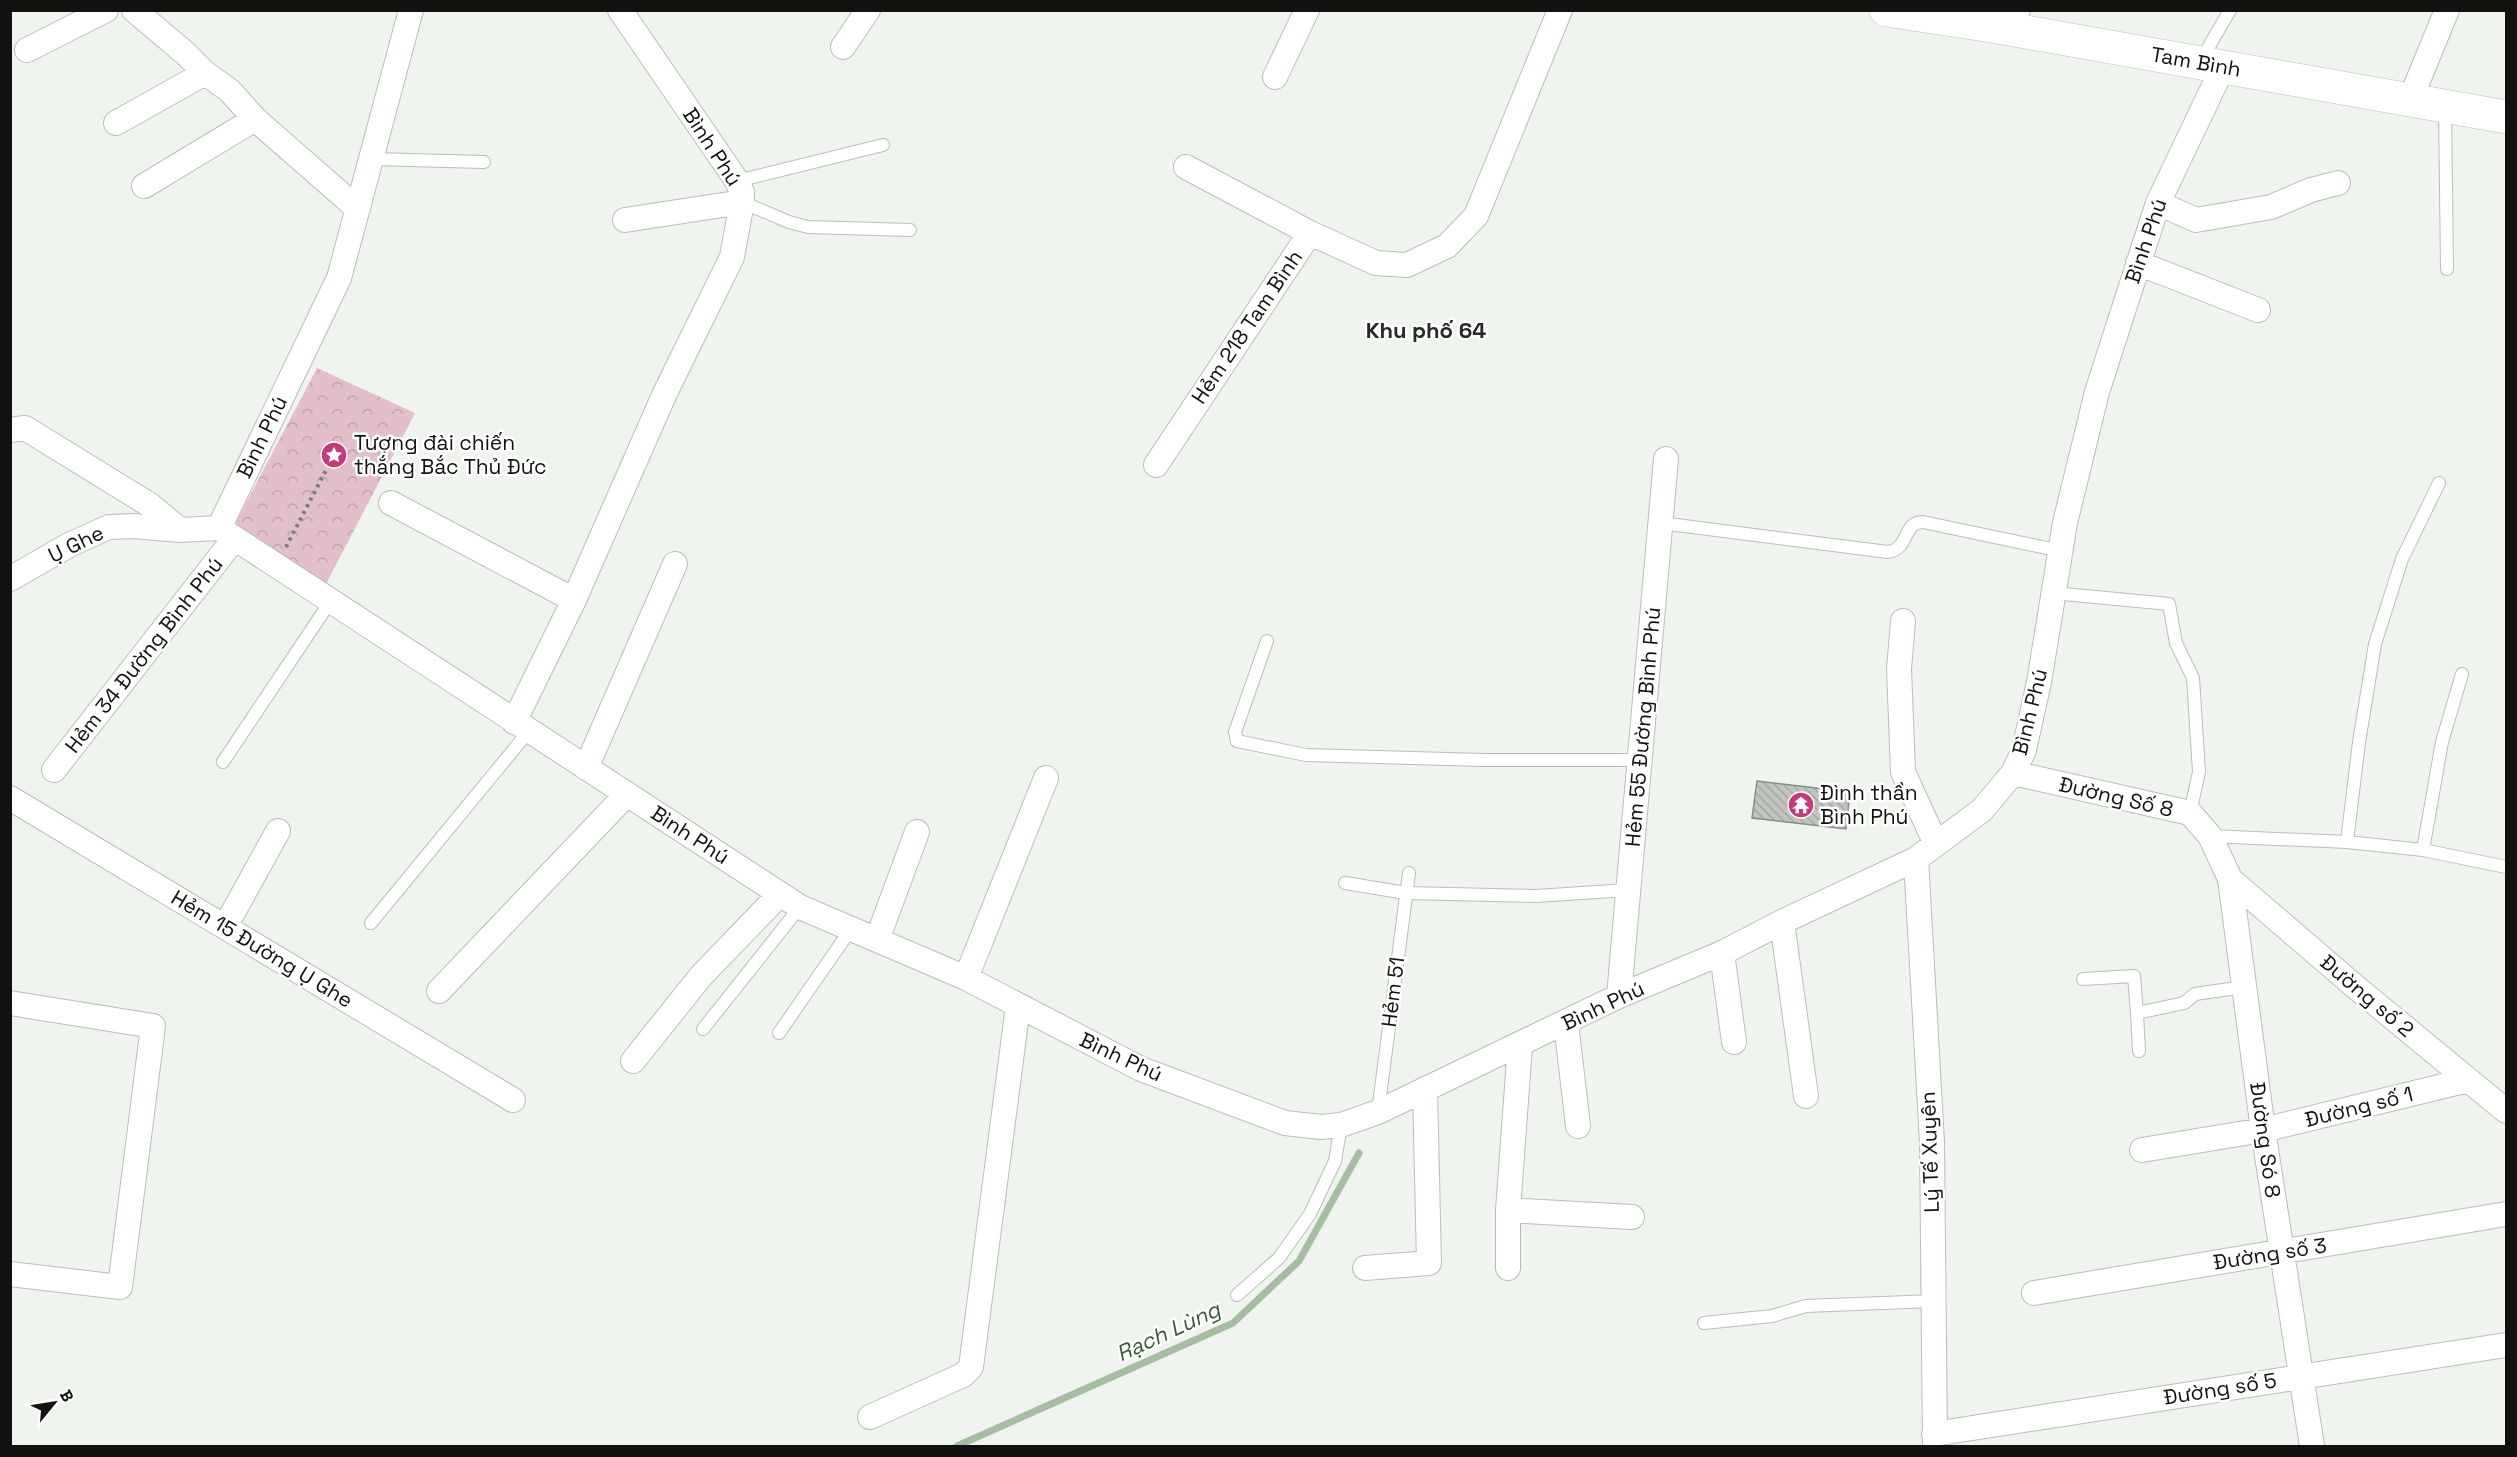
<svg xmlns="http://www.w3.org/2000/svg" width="2517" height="1457" viewBox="0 0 2517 1457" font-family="'Space Grotesk',sans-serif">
  <defs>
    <pattern id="park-crowns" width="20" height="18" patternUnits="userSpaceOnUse" patternTransform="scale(1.5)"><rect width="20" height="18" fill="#e2bfcb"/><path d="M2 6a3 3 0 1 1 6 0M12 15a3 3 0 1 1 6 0" fill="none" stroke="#c1a3ad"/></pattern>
    <pattern id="building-back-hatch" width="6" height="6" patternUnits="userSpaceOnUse" patternTransform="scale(1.5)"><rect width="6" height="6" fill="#c1c5c0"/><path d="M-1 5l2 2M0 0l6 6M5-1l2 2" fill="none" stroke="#a5a8a4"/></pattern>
  </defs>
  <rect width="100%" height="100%" fill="#f0f4ef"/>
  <path fill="url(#park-crowns)" d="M317,368L415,413L326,584L240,531L236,522Z"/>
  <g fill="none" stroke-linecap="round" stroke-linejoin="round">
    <path stroke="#a5bda1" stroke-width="7" d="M957,1446L1233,1323L1299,1261L1359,1153"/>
  </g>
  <path fill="url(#building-back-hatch)" stroke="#898d88" stroke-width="1.5" d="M1757,781L1850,792L1846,829L1752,818Z"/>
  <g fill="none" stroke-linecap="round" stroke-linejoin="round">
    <defs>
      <path id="lane" d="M2200,62L2230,10
        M2445,107L2447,269
        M372,159L484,162
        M737,181L883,145
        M742,202L789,222L808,227L910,230
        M1661,523L1888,552C1910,549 1902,522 1923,522L2061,551
        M2053,593L2169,604L2176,643L2193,678L2199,772L2190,813
        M1267,641L1235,732L1237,741L1306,755L1483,760H1640
        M223,762L330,602
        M2210,836L2347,842L2423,850L2506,867
        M2347,842L2359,742L2375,644L2402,559L2439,483
        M2423,850L2442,742L2462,674
        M1345,883L1406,893L1536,896L1628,890
        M371,923L529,731
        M2083,979L2134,976L2137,1013
        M703,1029L800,907
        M779,1033L851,929
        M2139,1051L2137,1013L2184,1003L2195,994L2244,987
        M1378,1112L1409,873
        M1237,1295L1279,1258L1310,1214L1335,1161L1341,1125
        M1704,1323L1772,1316L1806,1306L1933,1301"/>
      <path id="street" d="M134,10L185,53L205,73L230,91L255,119L358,209
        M2007,29L2018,10
        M843,47L868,10
        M27,50L106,10
        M1275,77L1307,10
        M2410,100L2447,10
        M116,123L205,73
        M1186,167L1310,233
        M144,186L255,119
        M2158,203L2196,220L2271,207L2311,190L2338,183
        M625,220L742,202
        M2138,263L2258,310
        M10,430L25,428L150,505L180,530
        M1156,465L1310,233L1376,263L1407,265L1447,246L1476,216L1560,10
        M391,503L574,600
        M219,528L800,907L966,978L1141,1069L1285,1123L1321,1127L1341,1125L1378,1112L1619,996L1722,953L1782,922L1916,859L1982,810L2013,773L2024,750L2039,682L2065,523L2097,392L2158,203L2223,67
        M219,528L339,278L411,10
        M10,579L69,545L109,527L134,526L180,530L219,528
        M1903,621L1899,669L1903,772L1936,844
        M514,722L574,600L665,393L732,257L742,202V192L737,181L620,10
        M586,768L675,564
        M54,770L234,539
        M2013,773L2190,813L2210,836L2230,879L2263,1130L2312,1446
        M10,798L513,1100
        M1916,859L1932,1142L1935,1446
        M2230,879L2358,989L2506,1111
        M1782,922L1806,1096
        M225,927L278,831
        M877,940L917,832
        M1722,953L1734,1042
        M966,978L1046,778
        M439,991L627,794
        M1619,996L1666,459
        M10,1003L153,1026L120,1287L10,1274
        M1566,1023L1578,1126
        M633,1061L701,976L780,894
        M2142,1150L2263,1130L2468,1080
        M1508,1210L1632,1217
        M1365,1268L1429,1263L1425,1089
        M1508,1268V1210L1520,1046
        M2034,1293L2506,1214
        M870,1417L963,1375L971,1367L1018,1006
        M1934,1434L2506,1345"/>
      <path id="secondary" d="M1886,10L1992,26L2506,117"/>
    </defs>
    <use href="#lane" stroke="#b9bdb8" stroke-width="14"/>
    <use href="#street" stroke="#b9bdb8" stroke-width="26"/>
    <use href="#secondary" stroke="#b9bdb8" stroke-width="34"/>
    <path stroke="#7a7c79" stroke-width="4" stroke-dasharray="3 4.5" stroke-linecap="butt" d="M286,547L326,470"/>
    <use href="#lane" stroke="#fff" stroke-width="12"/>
    <use href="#street" stroke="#fff" stroke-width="24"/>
    <use href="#secondary" stroke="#fff" stroke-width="33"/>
  </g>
  <defs>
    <symbol id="sight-disc" viewBox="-11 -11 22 22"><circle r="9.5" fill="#c23c7c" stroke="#fff"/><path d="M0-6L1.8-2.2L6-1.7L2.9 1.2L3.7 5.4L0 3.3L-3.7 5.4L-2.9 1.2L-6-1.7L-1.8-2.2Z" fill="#fff"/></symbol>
    <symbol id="temple-disc" viewBox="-11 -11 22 22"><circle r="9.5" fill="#c23c7c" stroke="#fff"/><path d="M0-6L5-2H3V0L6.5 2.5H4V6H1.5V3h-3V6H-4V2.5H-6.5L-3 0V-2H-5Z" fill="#fff"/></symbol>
  </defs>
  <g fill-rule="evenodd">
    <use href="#sight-disc" x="319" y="440" width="30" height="30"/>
    <use href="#temple-disc" x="1786" y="790" width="30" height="30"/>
  </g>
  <g text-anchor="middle" stroke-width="5" stroke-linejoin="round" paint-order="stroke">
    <g font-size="21" fill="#111210" stroke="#fff">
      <text transform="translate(2196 62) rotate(10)" y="7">Tam Bình</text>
      <text transform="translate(712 147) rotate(57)" y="7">Bình Phú</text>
      <text transform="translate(2146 241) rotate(-71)" y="7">Bình Phú</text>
      <text transform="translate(1247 327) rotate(-56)" y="7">Hẻm 218 Tam Bình</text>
      <text transform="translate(262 437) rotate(-64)" y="7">Bình Phú</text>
      <text transform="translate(76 544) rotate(-26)" y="7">Ụ Ghe</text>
      <text transform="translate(144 655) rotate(-52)" y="7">Hẻm 34 Đường Bình Phú</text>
      <text transform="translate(2030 712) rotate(-76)" y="7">Bình Phú</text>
      <text transform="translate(1643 727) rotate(-85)" y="7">Hẻm 55 Đường Bình Phú</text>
      <text transform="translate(2116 797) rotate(13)" y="7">Đường Số 8</text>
      <text transform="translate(690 835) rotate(33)" y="7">Bình Phú</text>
      <text transform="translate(262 949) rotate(31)" y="7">Hẻm 15 Đường Ụ Ghe</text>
      <text transform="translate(1393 992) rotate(-83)" y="7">Hẻm 51</text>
      <text transform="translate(2367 996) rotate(40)" y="7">Đường số 2</text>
      <text transform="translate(1603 1006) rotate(-25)" y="7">Bình Phú</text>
      <text transform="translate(1121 1057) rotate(25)" y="7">Bình Phú</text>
      <text transform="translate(2359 1107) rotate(-14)" y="7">Đường số 1</text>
      <text transform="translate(2265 1140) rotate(82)" y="7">Đường Só 8</text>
      <text transform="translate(1930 1152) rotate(-92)" y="7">Lý Tế Xuyên</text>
      <text transform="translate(2270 1254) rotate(-9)" y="7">Đường số 3</text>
      <text transform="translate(2220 1389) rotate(-9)" y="7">Đường số 5</text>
    </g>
    <g font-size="21" fill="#111210" stroke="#fff" text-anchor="start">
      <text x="354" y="450">Tượng đài chiến<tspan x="354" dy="24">thắng Bắc Thủ Đức</tspan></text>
      <text x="1820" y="800">Đình thần<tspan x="1820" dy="24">Bình Phú</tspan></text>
    </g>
    <g font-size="22" font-weight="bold" fill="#272a26" stroke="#fff">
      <text x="1426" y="338">Khu phố 64</text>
    </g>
    <g font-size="22" font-style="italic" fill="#355930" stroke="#fff">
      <text transform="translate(1168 1331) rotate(-25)" y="8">Rạch Lùng</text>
    </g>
  </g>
  <rect width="2517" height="1457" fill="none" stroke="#111210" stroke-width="24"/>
  <g transform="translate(54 1403) rotate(60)" stroke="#ffffff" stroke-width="4.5" paint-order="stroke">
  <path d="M0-4.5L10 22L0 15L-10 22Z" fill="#111210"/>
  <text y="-9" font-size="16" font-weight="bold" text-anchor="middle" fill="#111210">B</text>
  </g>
</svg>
